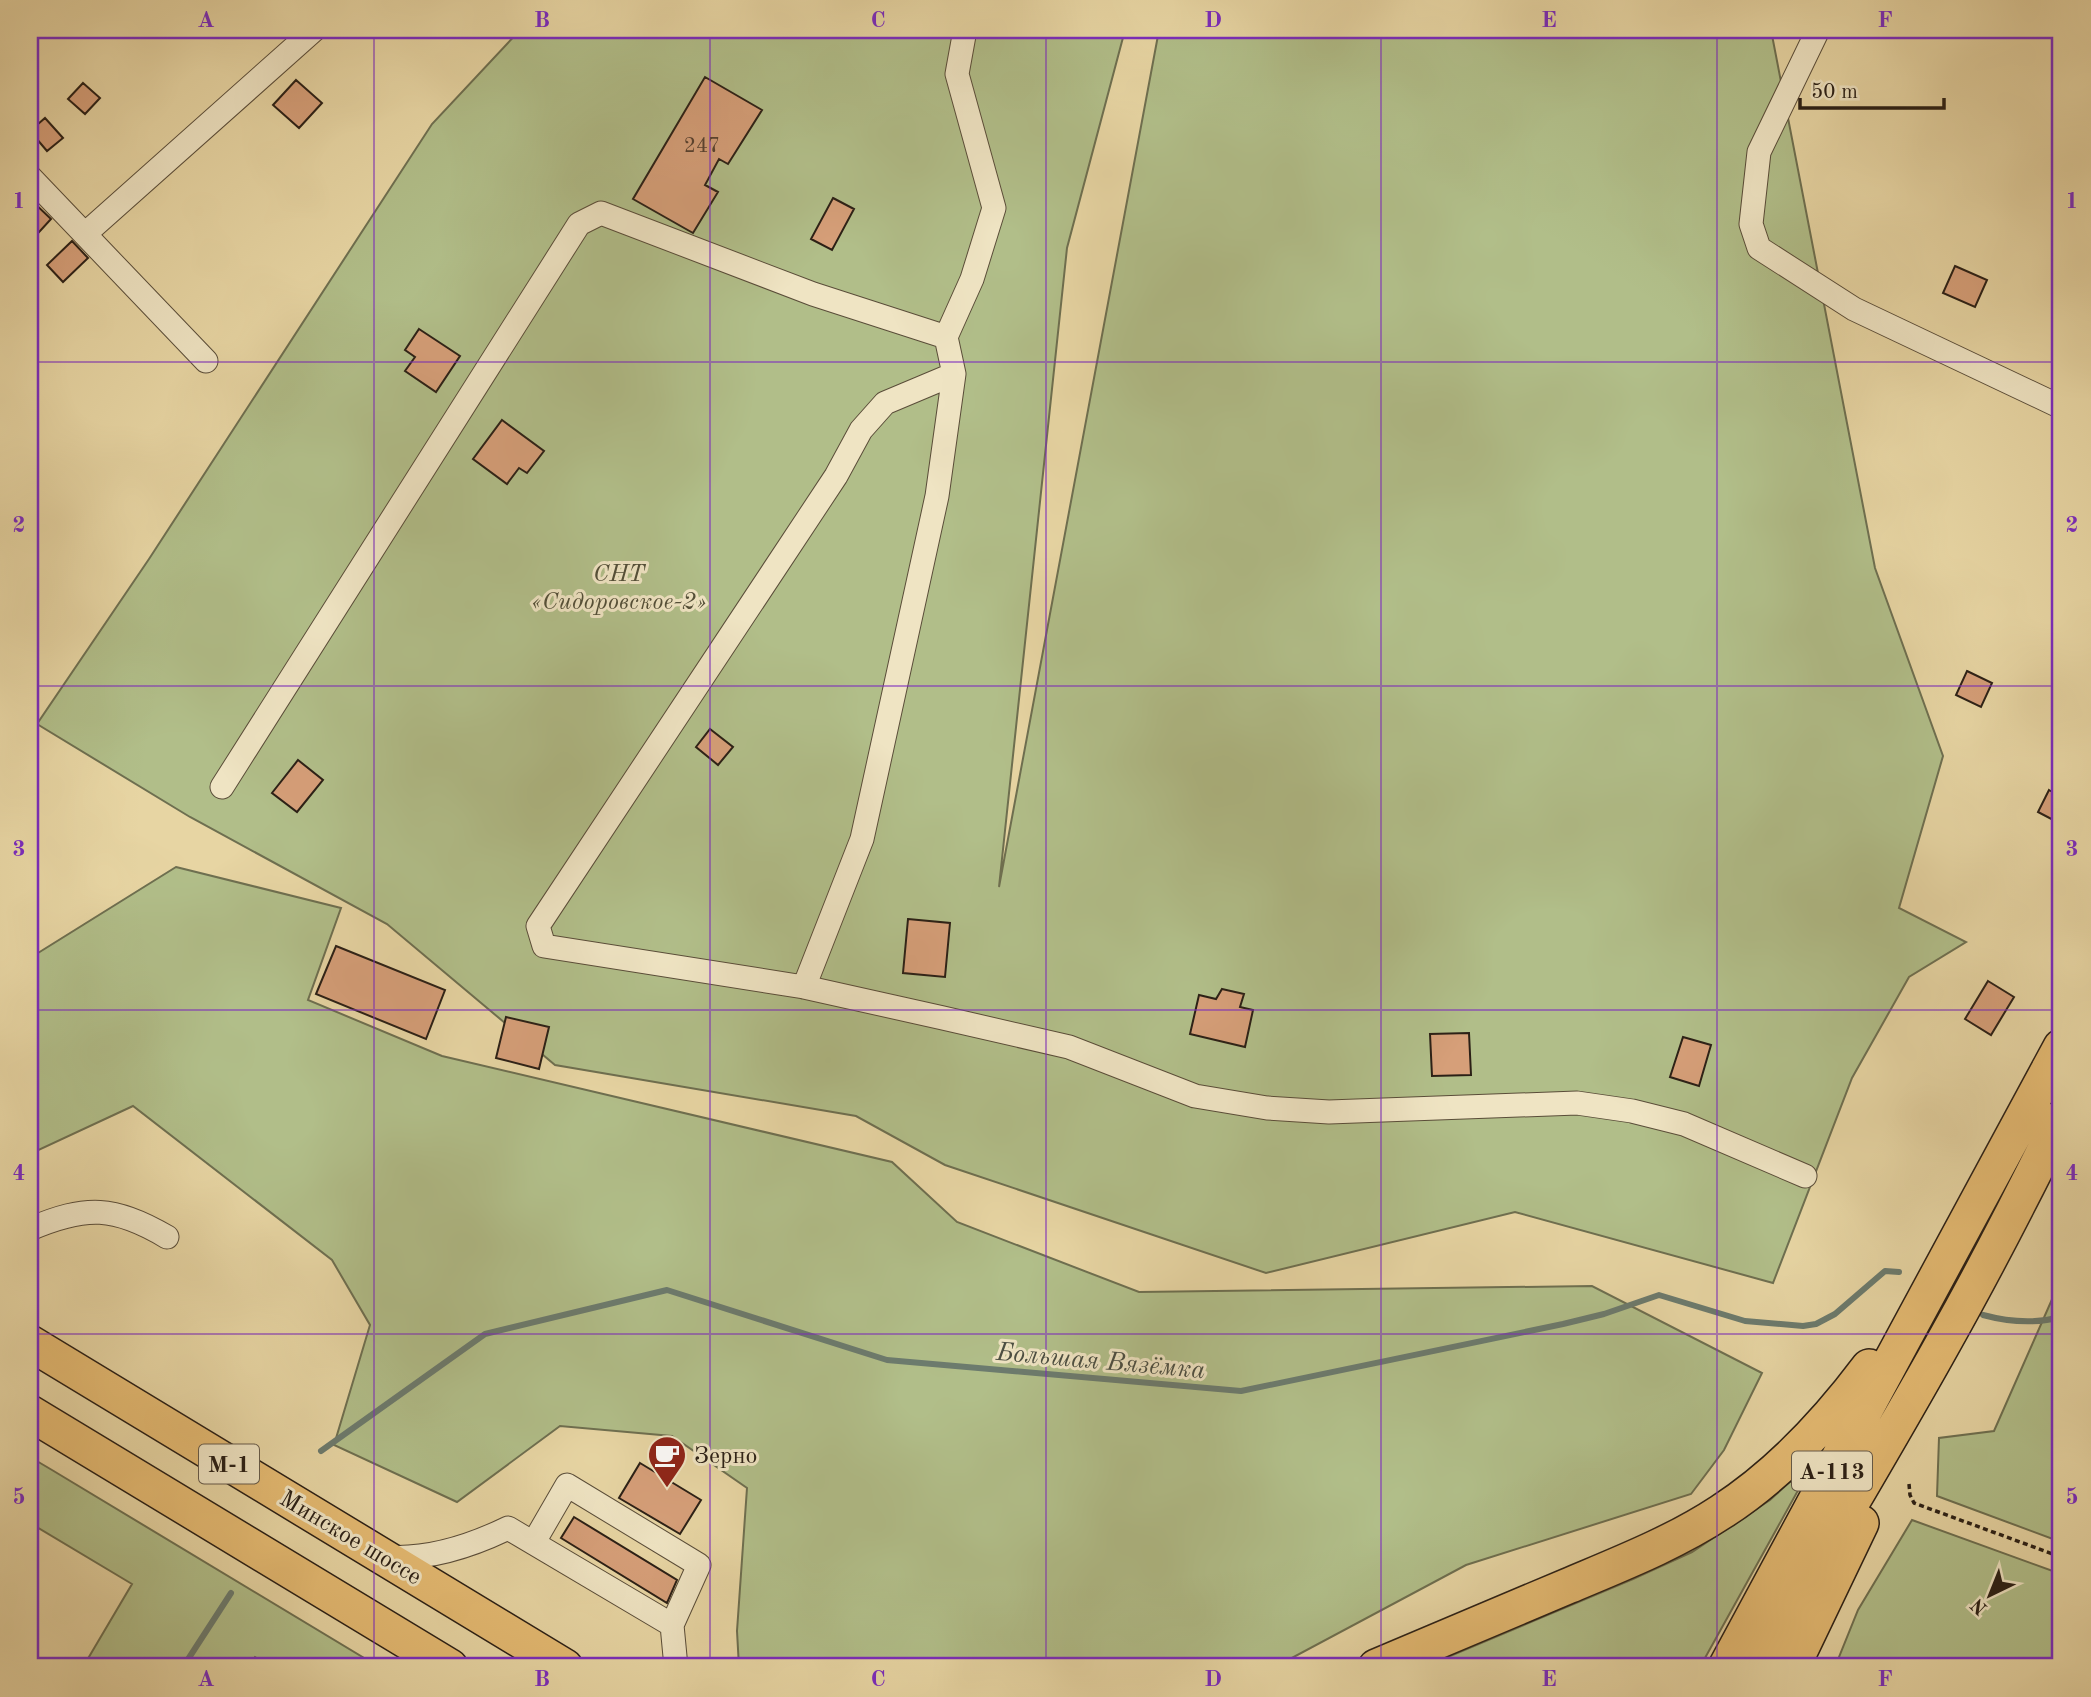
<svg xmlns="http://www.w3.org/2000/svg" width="2091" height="1697" viewBox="0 0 2091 1697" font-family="'Old Standard TT',serif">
  <rect width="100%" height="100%" fill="#e7d5a3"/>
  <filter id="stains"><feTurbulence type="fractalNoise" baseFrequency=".00286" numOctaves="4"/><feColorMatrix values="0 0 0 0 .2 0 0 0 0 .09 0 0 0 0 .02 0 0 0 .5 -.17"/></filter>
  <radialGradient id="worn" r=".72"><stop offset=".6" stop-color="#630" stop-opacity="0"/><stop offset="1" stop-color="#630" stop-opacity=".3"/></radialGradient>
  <path fill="#b1be89" stroke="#6e6f50" stroke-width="2" d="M520,30H1125L1067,248L999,887L1159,30H1771L1875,568L1943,756L1899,908L1966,942L1909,977L1852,1078L1773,1283L1515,1212L1266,1273L945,1165L856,1116L555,1065L387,924L190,817L37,724L149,559L432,124Z
    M176,867L341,908L308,1000L442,1056L892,1162L957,1222L1139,1292L1592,1286L1762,1373L1724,1450L1691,1494L1466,1565L1275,1667H739L737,1631L747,1488L672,1436L560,1426L457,1502L334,1445L370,1325L332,1260L133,1106L30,1154V958Z
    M2061,1279V1542L1937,1496L1939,1438L1994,1431Z
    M30,1457L52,1470L379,1667H272L255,1657L249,1667H83L132,1584L30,1523Z
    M1816,1458L1700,1667H1424L1633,1579L1692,1552L1770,1500Z
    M1912,1520L2061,1574V1667H1835L1858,1610Z"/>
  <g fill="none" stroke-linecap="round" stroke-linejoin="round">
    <path stroke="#6c7b6e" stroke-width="6" d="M1983,1315C2009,1322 2035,1324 2061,1317
      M321,1451L485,1334L667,1290L887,1360L1241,1391L1563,1324L1604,1314L1659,1295L1745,1321L1803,1326L1816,1324L1835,1314L1885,1271L1899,1272
      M183,1667L231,1593"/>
  </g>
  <path fill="#d69f79" stroke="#2b2016" stroke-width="2" d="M705,77L762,110L728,164L719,159L705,185L718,192L693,233L633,199Z
    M296,80L322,103L299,128L273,105Z
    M83,83L100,98L85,114L68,99Z
    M45,118L63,138L47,151L30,131Z
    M833,198L854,209L832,250L811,239Z
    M30,199L51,219L30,242Z
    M72,241L88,258L63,282L47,265Z
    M1955,266L1987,280L1975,307L1943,293Z
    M419,329L460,356L436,392L405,371L415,357L405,350Z
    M502,420L544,451L527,473L519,468L507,484L473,459Z
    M1967,671L1992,683L1981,707L1956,695Z
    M710,729L733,747L718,765L696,747Z
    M298,760L323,780L297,812L272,793Z
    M2049,790L2061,797V824L2038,812Z
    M908,919L950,923L945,977L903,973Z
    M336,946L445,990L426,1039L316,994Z
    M1988,981L2014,997L1991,1035L1965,1019Z
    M1222,989L1244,994L1240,1007L1253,1010L1245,1047L1190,1034L1199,995L1216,999Z
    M506,1017L549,1027L539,1069L496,1058Z
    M1469,1033L1471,1075L1432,1076L1430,1034Z
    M1683,1037L1711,1045L1699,1086L1670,1077Z
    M640,1463L701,1500L680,1534L619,1498Z
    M574,1517L677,1580L667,1603L561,1538Z"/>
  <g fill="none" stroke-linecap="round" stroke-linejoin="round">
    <defs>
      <path id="minor" d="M1818,30L1759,152L1751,224L1759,248L1854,309L2061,407
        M30,177L206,361
        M85,234L314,30
        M954,374L885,403L861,430L836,476L538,926L544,946L804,987L943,1018L1069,1047L1195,1096L1267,1108L1329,1112L1577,1103L1632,1111L1684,1124L1805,1176
        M222,787L579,224L601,213L813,294L946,337
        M804,987L862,839L937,496L954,374L946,337L972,279L994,208L957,74L965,30
        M30,1229C86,1205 115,1206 167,1237
        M534,1542L567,1485L699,1565L672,1625
        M386,1557C428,1560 471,1546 508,1528L672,1625L676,1667"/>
      <path id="highway" d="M30,1343L565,1667
        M30,1413L450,1667
        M1376,1667C1440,1640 1504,1613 1568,1586C1620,1564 1674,1543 1721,1512C1780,1474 1827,1423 1869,1367
        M1726,1667L2061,1047
        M1757,1667C1818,1557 1884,1450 1945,1340C1986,1267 2024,1193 2061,1118
        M1792,1667L1861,1523"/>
    </defs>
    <use href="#minor" stroke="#5a4d39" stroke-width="25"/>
    <use href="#highway" stroke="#2b2016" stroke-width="38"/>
    <path stroke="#2b2016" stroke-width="3.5" stroke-dasharray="5 3.5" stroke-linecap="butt" d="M1909,1484L1910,1495L1914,1503L2061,1557"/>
    <use href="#minor" stroke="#efe4c3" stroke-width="23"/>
    <use href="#highway" stroke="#e4ba72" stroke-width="35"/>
  </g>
  <path fill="none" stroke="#7b2cbf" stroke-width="2" stroke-opacity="0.55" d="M374,30V1667M710,30V1667M1046,30V1667M1381,30V1667M1717,30V1667M30,362H2061M30,686H2061M30,1010H2061M30,1334H2061"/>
  <defs>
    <symbol id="cafe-pin" viewBox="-11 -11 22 30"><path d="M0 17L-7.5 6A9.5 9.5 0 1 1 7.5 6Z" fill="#8f2418" stroke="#efe4c3"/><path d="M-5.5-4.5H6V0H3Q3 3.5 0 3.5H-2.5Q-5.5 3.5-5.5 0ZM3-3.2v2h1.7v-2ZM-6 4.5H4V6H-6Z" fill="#fff"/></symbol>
  </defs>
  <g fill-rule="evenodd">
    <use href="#cafe-pin" x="645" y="1433" width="44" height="60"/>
  </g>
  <g text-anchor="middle" stroke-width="6" stroke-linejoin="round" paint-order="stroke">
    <g font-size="21" fill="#56402f">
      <text x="702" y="152">247</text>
    </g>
    <g fill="#efe4c3" stroke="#665b4a" stroke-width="2">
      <rect x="199" y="1444.5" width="60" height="39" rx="5"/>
      <rect x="1792" y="1451.5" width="80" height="39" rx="5"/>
    </g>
    <g font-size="23" font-weight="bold" fill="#2b2016">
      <text x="229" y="1472">М-1</text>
      <text x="1832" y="1479">А-113</text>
    </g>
    <g font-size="24" font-style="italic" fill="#534f38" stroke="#efe4c3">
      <text x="619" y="581">СНТ<tspan x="619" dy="28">«Сидоровское-2»</tspan></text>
    </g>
    <g font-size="24" fill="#2b2016" stroke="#efe4c3" text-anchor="start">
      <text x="694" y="1463">Зерно</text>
    </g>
    <g font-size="24" fill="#2b2016" stroke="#efe4c3">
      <text transform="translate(351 1537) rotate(31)" y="8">Минское шоссе</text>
    </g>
    <g font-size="26" font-style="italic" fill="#4b4e42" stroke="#efe4c3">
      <text transform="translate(1101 1360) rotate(5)" y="9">Большая Вязёмка</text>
    </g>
  </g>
  <rect width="2091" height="1697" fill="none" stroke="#e7d5a3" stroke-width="77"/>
  <g transform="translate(1990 1595) rotate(223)" stroke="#efe4c3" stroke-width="5" paint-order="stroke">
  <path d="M0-5L12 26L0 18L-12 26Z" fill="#2b2016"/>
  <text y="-10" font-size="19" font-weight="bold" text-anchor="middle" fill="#2b2016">N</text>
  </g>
  <path d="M1800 98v10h144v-10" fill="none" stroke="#2b2016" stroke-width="3.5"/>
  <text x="1811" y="98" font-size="21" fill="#2b2016" stroke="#efe4c3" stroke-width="5" paint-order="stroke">50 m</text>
  <rect x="38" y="38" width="2014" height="1620" fill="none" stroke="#7b2cbf" stroke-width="2.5"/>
  <g font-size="23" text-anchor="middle" font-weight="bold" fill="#7b2cbf">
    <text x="206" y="27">A</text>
    <text x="542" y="27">B</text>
    <text x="878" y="27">C</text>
    <text x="1213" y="27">D</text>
    <text x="1549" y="27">E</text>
    <text x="1885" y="27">F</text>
    <text x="19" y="208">1</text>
    <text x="2072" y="208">1</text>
    <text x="19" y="532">2</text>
    <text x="2072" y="532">2</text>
    <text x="19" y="856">3</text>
    <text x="2072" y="856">3</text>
    <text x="19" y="1180">4</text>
    <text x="2072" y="1180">4</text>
    <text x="19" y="1504">5</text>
    <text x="2072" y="1504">5</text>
    <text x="206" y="1686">A</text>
    <text x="542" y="1686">B</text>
    <text x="878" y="1686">C</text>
    <text x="1213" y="1686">D</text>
    <text x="1549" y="1686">E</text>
    <text x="1885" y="1686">F</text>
  </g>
  <rect width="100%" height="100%" filter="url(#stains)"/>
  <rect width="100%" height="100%" fill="url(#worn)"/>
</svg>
